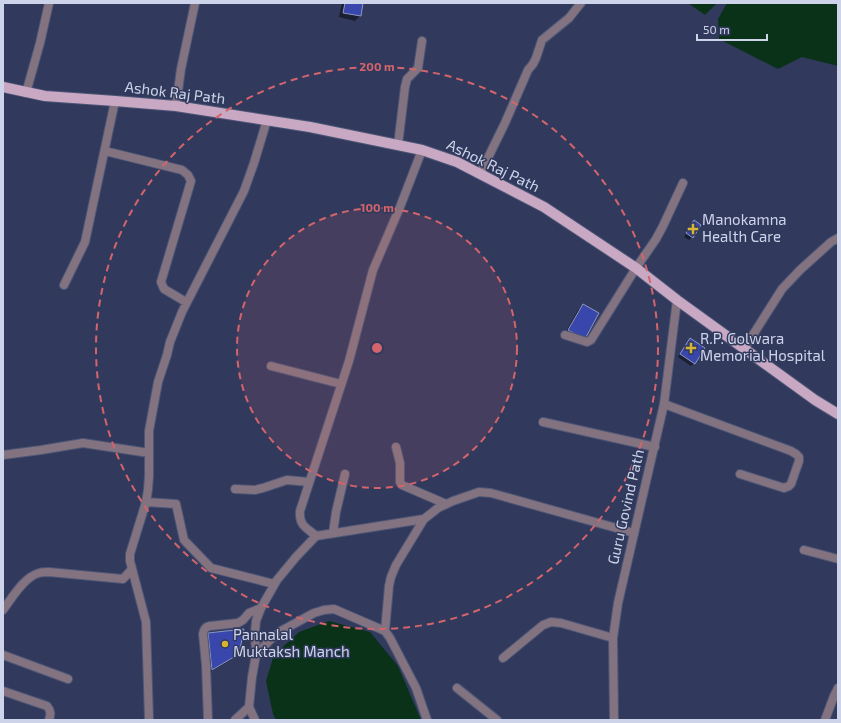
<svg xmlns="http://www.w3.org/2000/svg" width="841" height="723" viewBox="0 0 841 723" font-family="'Exo 2',sans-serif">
  <rect width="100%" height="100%" fill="#313a5d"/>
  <path fill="#093219" d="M688,3H717L705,15Z
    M727,3H838V66L802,57L778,69L719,39L718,19Z
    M329,621L370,632L398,666L421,720H276L273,714L266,681L274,655L299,632Z"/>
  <path fill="#0007" d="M342,3H362L360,16L355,21L339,17Z
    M691,225L692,237L689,240L684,237Z
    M583,305L584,338L564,335L578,310Z
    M688,342L694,363L691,366L678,357Z
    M209,634L238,653L232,659L207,674L204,639Z"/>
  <path fill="#3946ac" stroke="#8c98c0" d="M345,3H363L361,16L343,13Z
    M694,220L701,225L693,238L686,233Z
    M583,304L599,313L585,339L568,330Z
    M690,338L705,348L695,364L680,354Z
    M244,629L239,654L212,670L208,633Z"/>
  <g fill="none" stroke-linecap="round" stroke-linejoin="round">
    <defs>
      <path id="minor" d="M26,93L40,43L49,3
        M176,106L181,69L195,3
        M398,145L405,87L407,79L418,68L422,41
        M105,151L182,170L188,175L191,181L161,282L164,289L186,302
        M480,174L505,123L528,70L533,64L536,58L542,40L569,18L581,3
        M64,285L85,242L115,101
        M565,335L587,342L591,340L636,268L656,239L663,226L683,183
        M744,349L782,289L800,270L831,242L838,238
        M271,366L341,384
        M664,404L791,451L796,454L799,457V461L791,484L789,486L784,488L740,474
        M543,422L655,447
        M396,447L400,463V482L402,485L446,504
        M3,455L41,450L83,443L149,453
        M235,489L255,490L263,488L287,480L309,482
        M146,502L176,504L184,540L211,568L274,584
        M333,533L336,512L345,474
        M316,536C306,527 299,526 300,511L349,361L373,270L400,207L422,150
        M804,550L838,559
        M3,610C12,598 24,577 39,573C42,572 46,572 49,572L123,579L132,569
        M385,631L389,586L391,577L396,565L424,519L438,508L453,501L479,492L491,493L634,533
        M3,655L68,679
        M256,655L255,632L256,621L261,608L277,580L296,557L316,536L424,519
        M503,658L543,625L551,622L561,623L613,638
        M457,688L497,720
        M3,691L47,706C51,711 51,714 49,720
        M249,707L255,720
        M149,720L146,622L130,561V554L146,502L148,490L149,476V431L158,382L167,355L170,342L182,312L244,191L254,163L267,120
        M208,720L206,665L203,634C204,629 205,627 210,626L238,623L243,620L249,613L261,608
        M235,720L249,707L252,677L256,655L269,641L281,631L314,613L324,610L334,609L385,631L390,638L416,688L427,720
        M825,720L834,696L838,688"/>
      <path id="tertiary" d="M614,720L613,638L618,603L664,404L677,300"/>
      <path id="primary" d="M3,87L45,96L115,101L176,106L310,127L422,150L457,162L544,207L636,268L677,300L815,400L838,414"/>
    </defs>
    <use href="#minor" stroke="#4d5676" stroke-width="10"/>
    <use href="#tertiary" stroke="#4d5676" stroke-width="10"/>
    <use href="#primary" stroke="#4d5676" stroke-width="12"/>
    <use href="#minor" stroke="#837380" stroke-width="8"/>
    <use href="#tertiary" stroke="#837380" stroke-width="8"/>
    <use href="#primary" stroke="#c9a8c3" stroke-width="10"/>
  </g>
  <circle cx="377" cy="348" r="140" fill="#d3646c" fill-opacity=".12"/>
  <g fill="none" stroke="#d3646c" stroke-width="2" stroke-dasharray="7 5">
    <circle cx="377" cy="348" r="140"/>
    <circle cx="377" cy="348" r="281"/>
  </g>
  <g fill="#d8b434" stroke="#313a5d" stroke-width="1.5">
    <path d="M691 223h4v4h4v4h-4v4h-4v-4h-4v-4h4z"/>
    <path d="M689 342h4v4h4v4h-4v4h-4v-4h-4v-4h4z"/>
    <circle cx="225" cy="644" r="4"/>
  </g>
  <g text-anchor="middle" stroke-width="3" stroke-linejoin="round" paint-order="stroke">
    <g font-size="15" fill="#cdd4e9" stroke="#313a5d">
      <text transform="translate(175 93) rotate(7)" y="5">Ashok Raj Path</text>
      <text transform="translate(493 166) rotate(26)" y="5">Ashok Raj Path</text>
      <text transform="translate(626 507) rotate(-77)" y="5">Guru Govind Path</text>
    </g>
    <g font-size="15" fill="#cdd4e9" stroke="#313a5d" text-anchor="start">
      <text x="702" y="225">Manokamna<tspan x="702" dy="17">Health Care</tspan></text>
      <text x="700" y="344">R.P. Golwara<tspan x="700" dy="17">Memorial Hospital</tspan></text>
      <text x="233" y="640">Pannalal<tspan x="233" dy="17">Muktaksh Manch</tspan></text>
    </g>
  </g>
  <circle cx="377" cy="348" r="6" fill="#d3646c" stroke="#313a5d" stroke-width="2"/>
  <g font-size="12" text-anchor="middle" font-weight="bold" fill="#d3646c" stroke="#313a5d" stroke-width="3" stroke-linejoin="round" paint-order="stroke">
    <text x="377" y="71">200 m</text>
    <text x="377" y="212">100 m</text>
  </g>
  <rect width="841" height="723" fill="none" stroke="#cdd4e9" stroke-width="8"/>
  <path d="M697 34v6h70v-6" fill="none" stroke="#cdd4e9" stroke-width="2"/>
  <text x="703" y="34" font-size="12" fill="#cdd4e9" stroke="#313a5d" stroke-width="3" paint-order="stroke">50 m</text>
</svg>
